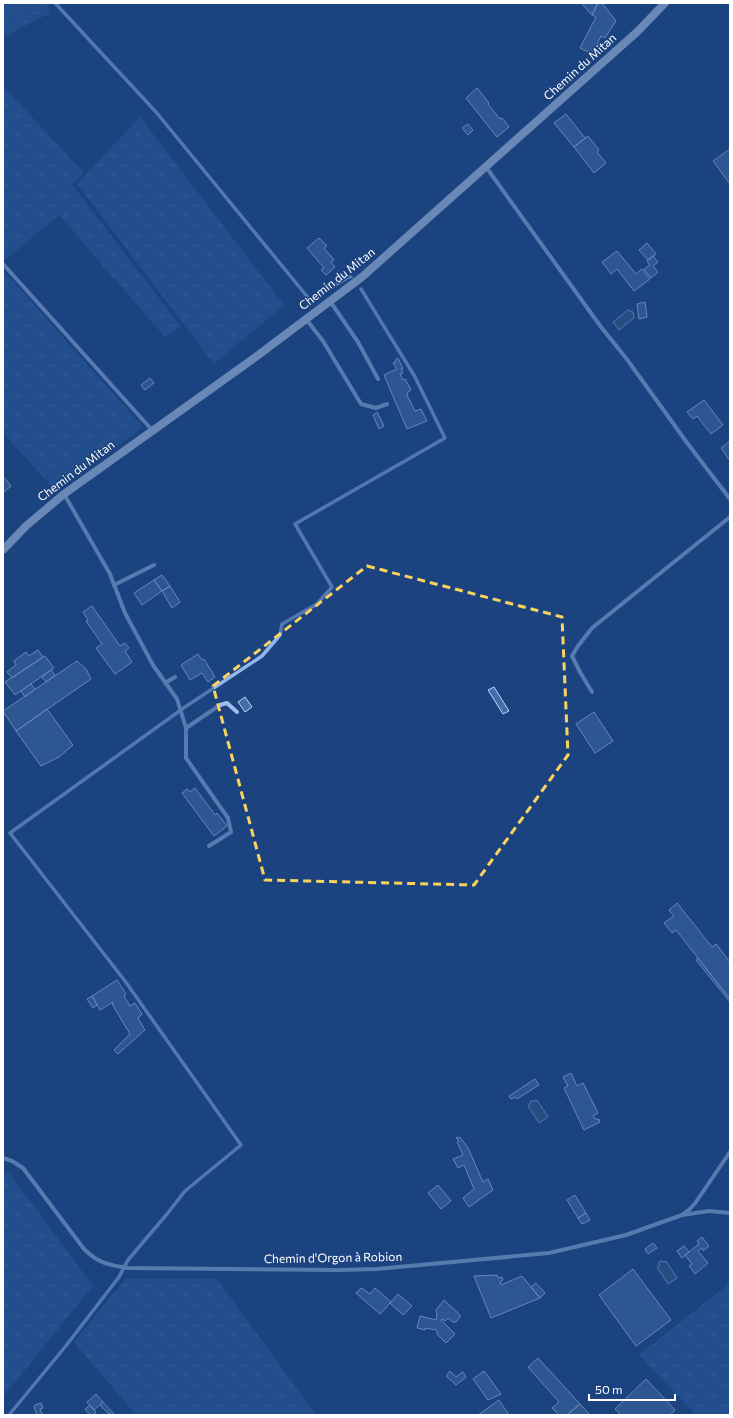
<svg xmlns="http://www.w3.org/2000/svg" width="733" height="1418" viewBox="0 0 733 1418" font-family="Commissioner,sans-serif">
  <defs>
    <pattern id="grass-tufts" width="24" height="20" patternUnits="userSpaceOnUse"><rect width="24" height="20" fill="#2e5c9e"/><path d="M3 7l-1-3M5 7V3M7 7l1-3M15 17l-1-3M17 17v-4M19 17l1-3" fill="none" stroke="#4d74ad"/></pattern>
    <pattern id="forest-crowns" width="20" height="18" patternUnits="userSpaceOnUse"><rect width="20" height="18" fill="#2e5c9e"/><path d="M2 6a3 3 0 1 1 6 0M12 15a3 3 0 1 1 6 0" fill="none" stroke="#4d74ad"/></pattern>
  </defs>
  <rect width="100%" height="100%" fill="#1c437f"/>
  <path fill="url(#grass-tufts)" d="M3,86L84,173L72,184L181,327L165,337L59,215L5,260L3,257Z
    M140,117L284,305L214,364L77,184Z
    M3,270L143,427L55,490L3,433Z
    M3,1173L10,1174L93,1286L3,1397Z
    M125,1279H217L316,1415H136L74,1342Z
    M730,1283V1415H696L639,1355Z"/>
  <path fill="url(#forest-crowns)" d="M3,3H47L50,13L3,37Z"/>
  <path fill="#3a5884" stroke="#92b8eb" d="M628,310L633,312L634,318L619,330L613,322Z
    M537,1100L548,1117L539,1123L528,1106L531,1101H534Z
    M662,1261L664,1262L666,1261L677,1278L668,1284L657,1267L659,1266V1262Z"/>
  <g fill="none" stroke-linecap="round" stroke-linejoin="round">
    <path stroke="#92b8eb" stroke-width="3.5" d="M55,3L156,112L310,300L349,277H351
      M9,1415L65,1347L119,1277L128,1260L167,1214L185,1191L241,1145L125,981L10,833L185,707L262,656L280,635L282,624L317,604L332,587L295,524L445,438L415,377L361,289"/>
  </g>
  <path fill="#446da9" stroke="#c3d9f7" d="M581,3H598L592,15Z
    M598,3H602L616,21L605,38L601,36L592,54L580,48L596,17L592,15Z
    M477,88L489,103L488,104L500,119L502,118L509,127L497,137L466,98Z
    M566,114L585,138L574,147L554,123Z
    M468,124L473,130L468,135L462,128Z
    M588,136L599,150L597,152L606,163L594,173L574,147Z
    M730,149V184L713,161Z
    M319,238L327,246L324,248L334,260L331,262L335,267L326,275L321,270L324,268L307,248Z
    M647,243L656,254L648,260L639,250Z
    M617,251L636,274L642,269L650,279L634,291L617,269L611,274L602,262Z
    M653,256L658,262L653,266L658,272L651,278L644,269L650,265L647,261Z
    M645,302L647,317L639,319L637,304Z
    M398,358L403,369H401L403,373L400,374L403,380L405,379L411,390L408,392L407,395L415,411L421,409L427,421L407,429L384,375L397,369L393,363L396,362L395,360Z
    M150,378L154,383L145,390L141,385Z
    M704,400L723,425L711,434L697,416L693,419L687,412Z
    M377,412L384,426L379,429L373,415Z
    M730,441V461L721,448Z
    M3,476L11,486L3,493Z
    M162,575L170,586L162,591L154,580Z
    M154,580L162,591L142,605L134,593Z
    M170,586L180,602L172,608L162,591Z
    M92,606L120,646L125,643L129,648L125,651L132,662L115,674L96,648L102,644L86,621L88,620L83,612Z
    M38,650L43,657L12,678L7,672L16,665L14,661L26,652L29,656Z
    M198,654L202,660L204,659L215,677L208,682L202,673L190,680L181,665Z
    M45,656L54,668L15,695L5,682Z
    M77,661L86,669L91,679L16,731L3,711Z
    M51,670L55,675L46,682L42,677Z
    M31,684L35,689L25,697L21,691Z
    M494,687L509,711L503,714L488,690Z
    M245,697L252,707L245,712L238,702Z
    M47,709L73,745L59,757L41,766L16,731Z
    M594,712L613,741L595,753L576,724Z
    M195,788L215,815L217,813L227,826L214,836L182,793L187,789L190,792Z
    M677,903L712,947L716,944L730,962V999L676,930L672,933L664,923L674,916L669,910Z
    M698,958L730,999V1002L696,960Z
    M117,980L126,994L124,996L130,1006L135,1003L142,1014L138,1018L145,1030L118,1054L114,1050L130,1034L112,1004H113V1002L100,1010L92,996Z
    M92,996L97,1005L93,1008L87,999Z
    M571,1073L577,1086L583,1083L598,1113L593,1116L597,1120L599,1119L600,1122L584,1130L564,1088L568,1086L563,1077Z
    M535,1079L539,1085L517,1099L515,1097L511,1099L509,1096Z
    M458,1137L459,1138L460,1137L468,1148L483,1182L488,1179L493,1190L469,1207L463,1198L474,1189L464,1165L458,1168L453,1159L463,1155L457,1142L459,1141L456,1138Z
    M438,1185L451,1201L441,1209L428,1193Z
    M575,1195L586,1213L578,1218L567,1200Z
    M586,1213L590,1220L582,1224L578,1218Z
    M702,1237L709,1246L703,1251L702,1248L698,1251L708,1263L695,1274L689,1266L692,1264L685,1255L699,1244L697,1241Z
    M653,1243L657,1248L648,1254L645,1249Z
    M684,1246L689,1252L682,1258L677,1251Z
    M633,1269L671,1320L636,1346L599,1295Z
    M497,1275L498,1278L502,1277L503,1280L500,1282L501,1285L522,1276L540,1298L491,1318L474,1276Z
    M536,1283L545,1293L540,1298L531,1287Z
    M361,1288L363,1289L370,1294L375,1288L391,1302L380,1314L356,1293Z
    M398,1294L412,1306L403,1315L390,1303Z
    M444,1300L460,1315V1317L456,1322H453L448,1318L445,1321L443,1319L441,1320L455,1334L446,1343L437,1334V1330L425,1328V1330L417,1328L420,1316L436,1320L437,1314L436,1310Z
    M538,1358L580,1404L567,1415H559L552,1408L559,1402L528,1367Z
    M450,1371L456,1377L463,1372L466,1377L456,1385L446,1376Z
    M484,1371L501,1394L488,1400L473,1379Z
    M646,1379L675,1410L670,1415H621L615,1409Z
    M96,1394L103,1402L94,1410L87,1402Z
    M499,1400L509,1415H478Z
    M103,1402L115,1415H111L110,1413L109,1414L100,1405Z
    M41,1403L43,1408L40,1409L42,1414L37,1415L34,1407L35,1405Z
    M580,1404L590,1415H567L569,1413Z
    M90,1405L96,1412L93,1415H90L85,1409Z"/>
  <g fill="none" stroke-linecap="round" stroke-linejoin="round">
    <path stroke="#9fbde9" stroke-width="4" d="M486,167L601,327L626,358L688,444L730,499
      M3,264L152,430
      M330,301L358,342L378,379
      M306,319L323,341L361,404L376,408L387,404
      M64,494L110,574L125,613L153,665L177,699L186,728V758L228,818L231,832L209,846
      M114,585L154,565
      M165,683L175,677
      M592,692L580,672L572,656L578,646L592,628L730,517
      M186,728L220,705L227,703L237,712
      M3,1158L12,1161L23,1168L84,1249C98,1263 108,1265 128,1268L338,1270L377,1269L549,1253L626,1235L682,1215L709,1211L730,1213
      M682,1215L690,1209L696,1202L730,1152"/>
    <path stroke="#cadcf7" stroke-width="8" d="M3,550L26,526L64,494L257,356L362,277L637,32L665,3"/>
  </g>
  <path d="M0 0H733V1418H0ZM367,566L562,617L568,755L474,885L265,880L213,686Z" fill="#1c437f" fill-opacity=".55" fill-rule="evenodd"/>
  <path fill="none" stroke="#f9d35d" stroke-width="3" stroke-dasharray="8 5" stroke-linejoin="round" d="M367,566L562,617L568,755L474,885L265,880L213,686Z"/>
  <g text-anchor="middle" stroke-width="3" stroke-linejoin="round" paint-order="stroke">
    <g font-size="12" fill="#fff" stroke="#1c437f">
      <text transform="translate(580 67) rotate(-42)" y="4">Chemin du Mitan</text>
      <text transform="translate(337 279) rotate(-38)" y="4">Chemin du Mitan</text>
      <text transform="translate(76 471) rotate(-37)" y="4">Chemin du Mitan</text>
      <text transform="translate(333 1258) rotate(-1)" y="4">Chemin d'Orgon à Robion</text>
    </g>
  </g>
  <rect width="733" height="1418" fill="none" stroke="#ffffff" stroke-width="8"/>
  <path d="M589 1394v6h86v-6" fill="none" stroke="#ffffff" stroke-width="2"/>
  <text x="595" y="1394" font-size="12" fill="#ffffff" stroke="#1c437f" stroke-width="3" paint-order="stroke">50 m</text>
</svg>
